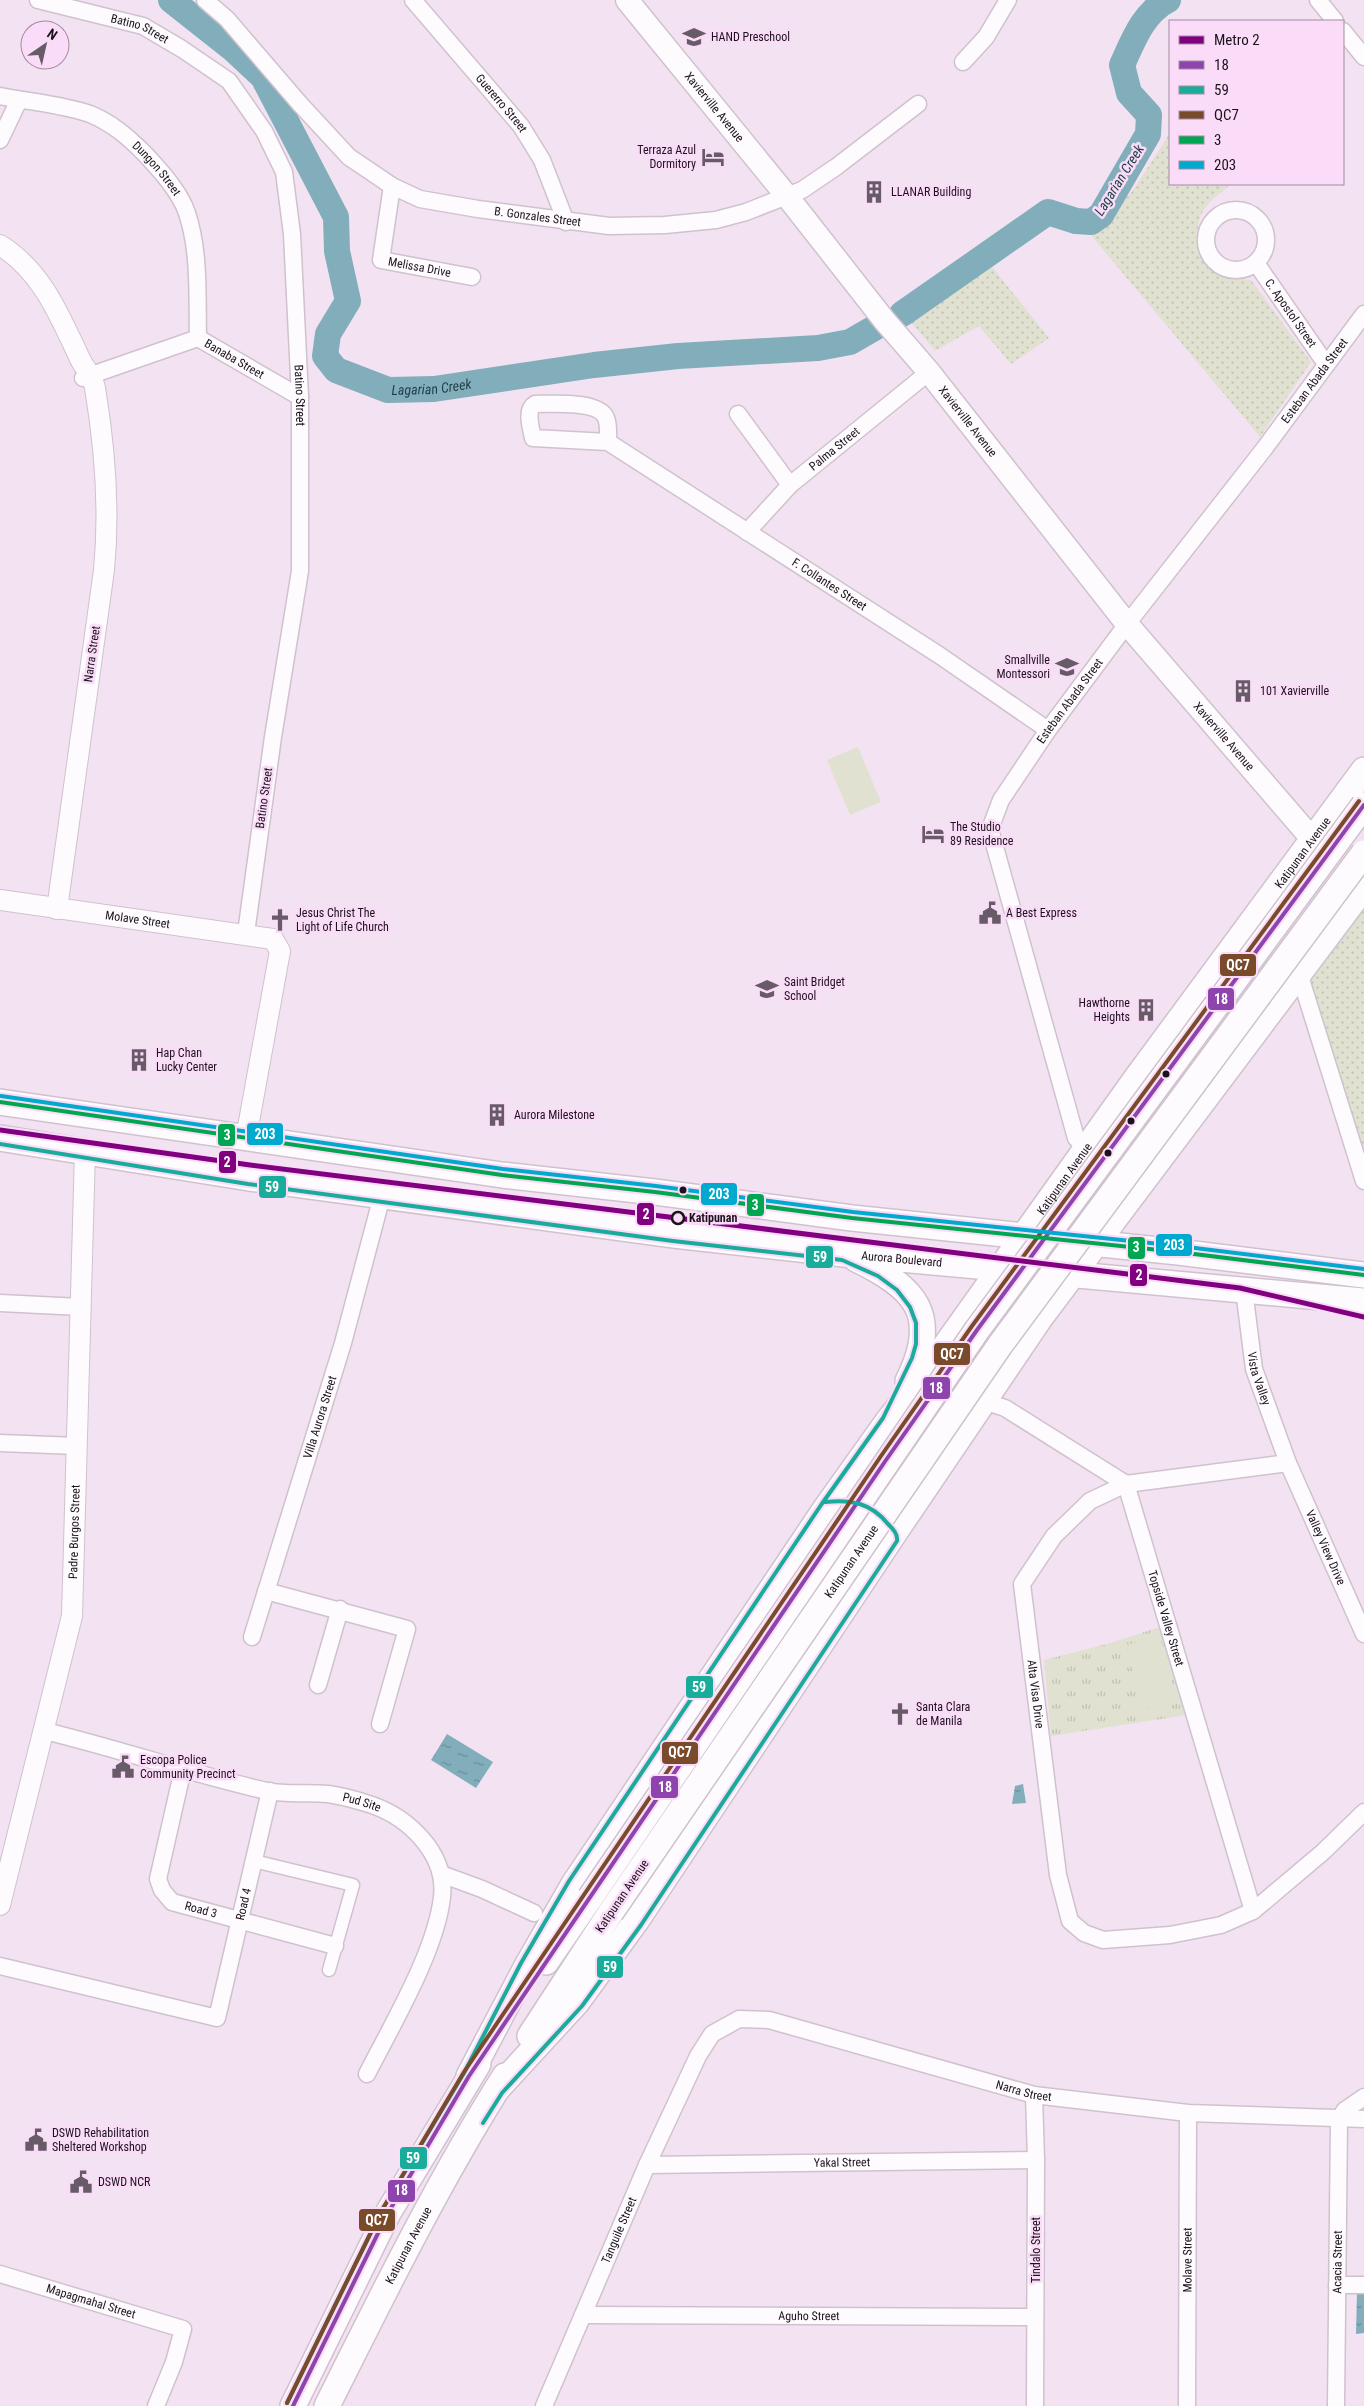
<svg xmlns="http://www.w3.org/2000/svg" width="1364" height="2406" viewBox="0 0 1364 2406" font-family="'Roboto Condensed',sans-serif">
  <defs>
    <pattern id="grass-dots" width="8" height="8" patternUnits="userSpaceOnUse" patternTransform="scale(1.25)"><rect width="8" height="8" fill="#e1e1d1"/><path d="M2 2h.1M6 6h.1" fill="none" stroke="#c0c0b3" stroke-width="1.8" stroke-linecap="round"/></pattern>
    <pattern id="park-tufts" width="24" height="20" patternUnits="userSpaceOnUse" patternTransform="scale(1.25)"><rect width="24" height="20" fill="#e1e1d1"/><path d="M3 7l-1-3M5 7V3M7 7l1-3M15 17l-1-3M17 17v-4M19 17l1-3" fill="none" stroke="#c0c0b3"/></pattern>
    <pattern id="water-ripples" width="26" height="14" patternUnits="userSpaceOnUse" patternTransform="scale(1.25)"><rect width="26" height="14" fill="#82aebc"/><path d="M2 4q2-2 4 0t4 0M15 11q2-2 4 0t4 0" fill="none" stroke="#6a8c98"/></pattern>
  </defs>
  <rect width="100%" height="100%" fill="#f3e3f2"/>
  <path fill="url(#grass-dots)" d="M1170,133V184H1231C1222,192 1209,201 1203,211C1190,234 1201,270 1228,277C1235,279 1244,279 1251,280L1311,362L1260,437L1090,234L1133,190Z
    M985,258L1049,338L1011,364L979,326L935,351L906,316Z
    M1364,907V1169L1306,979Z"/>
  <path fill="url(#park-tufts)" d="M1163,1626L1188,1715L1051,1736L1044,1660L1107,1644Z"/>
  <path fill="#e1e1d1" d="M858,747L881,802L850,815L827,760Z
    M1160,1637L1176,1702L1142,1710L1126,1645Z"/>
  <path fill="url(#water-ripples)" d="M447,1734L493,1762L476,1788L431,1760Z
    M1023,1784L1026,1803L1012,1804L1015,1786Z
    M1357,2292H1364V2333L1356,2334Z"/>
  <g fill="none" stroke-linecap="round" stroke-linejoin="round">
    <g stroke="#82aebc" stroke-width="26">
      <path id="s1" d="M171,0L233,49L263,77L336,217L337,251L348,301L328,334L325,356L336,370L388,390L434,389L594,365L678,356L818,348L850,342L876,327"/>
      <path d="M902,314L1048,212L1076,221L1091,222L1101,215L1148,134L1149,115L1129,93L1122,65C1133,41 1143,13 1168,0"/>
    </g>
    <defs>
      <path id="pedestrian" d="M254,1861L353,1885L329,1970"/>
      <g id="minor">
        <path id="s2" d="M38,0L143,26L182,49L229,81L264,131L284,172L292,234L300,397V571L273,737L246,933"/>
        <path id="s3" d="M205,0L227,19L300,104L349,157L392,186L420,199L478,209L609,226L665,225L716,220L746,212L802,190L836,167L918,104"/>
        <path id="s4" d="M413,0L521,126L542,160L566,222"/>
        <path d="M1318,0L1335,21"/>
        <path d="M1343,31L1364,57"/>
        <path d="M963,62L986,37L1008,0"/>
        <path id="s5" d="M0,96C30,102 61,104 90,114C112,123 128,137 145,154C160,170 180,192 187,213C200,252 197,297 198,338"/>
        <path d="M0,140L19,100"/>
        <path id="s6" d="M392,186L381,260L472,277"/>
        <circle cx="1236" cy="240" r="30"/>
        <path id="s7" d="M1256,263L1326,364"/>
        <path id="s8" d="M198,338L300,397"/>
        <path d="M83,378L198,338"/>
        <path d="M738,414L790,485"/>
        <path id="s9" d="M608,442L533,438C531,428 525,410 535,404C551,404 599,400 606,418C609,425 608,434 608,442L939,655L1048,730"/>
        <path id="s10" d="M747,532L790,485L929,372"/>
        <path d="M1299,973L1364,1181"/>
        <path id="s11" d="M1086,1150L1076,1138L990,829L1001,800L1048,730L1127,624L1264,449L1364,314"/>
        <path id="s12" d="M1244,1290L1254,1369L1288,1463L1364,1634"/>
        <path d="M0,1303L81,1307"/>
        <path id="s13" d="M983,1401L1005,1408L1126,1484L1253,1911"/>
        <path d="M0,1443L77,1446"/>
        <path id="s14" d="M1288,1463L1126,1484L1090,1501L1054,1536L1022,1584L1058,1875L1070,1921L1084,1933L1103,1940L1170,1935L1221,1925L1253,1911L1323,1852L1364,1812"/>
        <path d="M266,1591L407,1629L380,1724"/>
        <path id="s15" d="M252,1637L343,1343L382,1196"/>
        <path d="M318,1685L340,1609"/>
        <path id="s16" d="M45,1731C119,1749 192,1774 267,1791C287,1795 308,1792 328,1794C342,1796 357,1800 372,1805C409,1818 447,1854 442,1897C436,1951 392,2025 367,2074"/>
        <path id="s17" d="M183,1769L158,1879L162,1890L172,1902L335,1946"/>
        <path d="M441,1874L482,1889L534,1913"/>
        <path id="s18" d="M0,1966L217,2018L270,1791"/>
        <path d="M1034,2095L1036,2160L1035,2406"/>
        <path d="M1339,2119L1345,2110L1364,2097"/>
        <path id="s19" d="M647,2165L1036,2160"/>
        <path id="s20" d="M0,2274L183,2329L174,2362L156,2406"/>
        <path d="M1337,2285H1364"/>
        <path id="s21" d="M583,2315L1035,2317"/>
        <path id="s22" d="M544,2406L647,2165L698,2056L712,2034L739,2019L769,2020L1034,2095L1188,2113L1364,2119"/>
        <path id="s23" d="M1187,2406L1188,2113"/>
        <path id="s24" d="M1336,2406L1339,2119"/>
      </g>
      <g id="tertiary">
        <path d="M0,245C43,272 60,317 81,361C86,370 93,377 95,388C105,448 110,508 104,570L57,909"/>
        <path id="s25" d="M0,900L273,939L280,951L246,1138"/>
        <path id="s26" d="M0,1905L72,1616L85,1151"/>
      </g>
      <g id="secondary">
        <path id="s27" d="M627,0L786,195L884,320L929,372L1127,624L1313,840"/>
      </g>
      <g id="primary">
        <path d="M0,1102L502,1175L655,1192L852,1218L1178,1252L1364,1275"/>
        <path id="s28" d="M0,1138L249,1178L674,1235L844,1254L1364,1301"/>
        <path d="M856,1259C916,1288 941,1315 908,1381"/>
        <path d="M546,1962L590,1898"/>
        <path d="M530,2036L611,1912"/>
        <path id="s29" d="M469,2076L527,1966L574,1884L826,1508L888,1421L931,1366L1138,1076L1364,770"/>
        <path d="M497,2089L577,2002L636,1921L891,1538L1040,1318L1364,887"/>
        <path d="M293,2406L388,2213L478,2064"/>
        <path id="s30" d="M327,2406C383,2294 438,2182 505,2076"/>
      </g>
    </defs>
    <use href="#pedestrian" stroke="#cfc2ce" stroke-width="15"/>
    <use href="#minor" stroke="#cfc2ce" stroke-width="19"/>
    <use href="#tertiary" stroke="#cfc2ce" stroke-width="22"/>
    <use href="#secondary" stroke="#cfc2ce" stroke-width="25"/>
    <use href="#primary" stroke="#cfc2ce" stroke-width="28"/>
    <use href="#pedestrian" stroke="#fdfbfd" stroke-width="12"/>
    <use href="#minor" stroke="#fdfbfd" stroke-width="16"/>
    <use href="#tertiary" stroke="#fdfbfd" stroke-width="20"/>
    <use href="#secondary" stroke="#fdfbfd" stroke-width="22"/>
    <use href="#primary" stroke="#fdfbfd" stroke-width="25"/>
    <defs>
      <g id="primary-bridge">
        <path d="M590,1898L977,1330L1364,805"/>
        <path id="s31" d="M611,1912L1000,1345L1364,853"/>
      </g>
    </defs>
    <use href="#primary-bridge" stroke="#cfc2ce" stroke-width="28" stroke-linecap="butt"/>
    <use href="#primary-bridge" stroke="#fdfbfd" stroke-width="25"/>
    <defs>
      <path id="bus-1" d="M293,2406L388,2213L469,2076L886,1460L977,1330L1364,805"/>
      <path id="bus-2" d="M0,1144L248,1184L673,1241L842,1260L878,1276L897,1290L910,1307L916,1323V1344L912,1358L883,1418L821,1505L569,1881L521,1963L464,2073L382,2210L287,2403
        M483,2123L502,2093L582,2006L641,1925L897,1541C898,1534 893,1529 888,1524C871,1503 851,1499 825,1502"/>
      <path id="bus-3" d="M287,2403L382,2210L464,2072L881,1456L972,1326L1359,801"/>
      <path id="bus-4" d="M0,1102L502,1175L655,1192L852,1218L1178,1252L1364,1275"/>
      <path id="bus-5" d="M1,1096L503,1169L656,1186L853,1212L1179,1246L1364,1269"/>
    </defs>
    <use href="#bus-1" stroke="#fadcf8" stroke-width="8"/>
    <use href="#bus-2" stroke="#fadcf8" stroke-width="8"/>
    <use href="#bus-3" stroke="#fadcf8" stroke-width="8"/>
    <use href="#bus-4" stroke="#fadcf8" stroke-width="8"/>
    <use href="#bus-5" stroke="#fadcf8" stroke-width="8"/>
    <use href="#bus-1" stroke="#8e44ad" stroke-width="4"/>
    <use href="#bus-2" stroke="#1aac9b" stroke-width="4"/>
    <use href="#bus-3" stroke="#7a4b2a" stroke-width="4"/>
    <use href="#bus-4" stroke="#00a651" stroke-width="4"/>
    <use href="#bus-5" stroke="#00a9ce" stroke-width="4"/>
    <defs>
      <path id="metro-1" d="M0,1130L250,1165L1240,1288L1364,1317"/>
    </defs>
    <use href="#metro-1" stroke="#fadcf8" stroke-width="9"/>
    <use href="#metro-1" stroke="#800080" stroke-width="5"/>
  </g>
  <defs>
    <symbol id="school-bare" viewBox="-9 -9 18 18"><path d="M0-5L7-2L0 1L-7-2ZM-4 1L0 2.5L4 1V4Q0 6-4 4Z" fill="#675b67" stroke="#fadcf8" stroke-width="2.5" paint-order="stroke"/></symbol>
    <symbol id="hotel-bare" viewBox="-9 -9 18 18"><path d="M-6-4.5h1.5V1H6V5H4.5V3h-9V5H-6ZM-4 0a1.8 1.8 0 1 1 3.6 0ZM.5 0V-2.5h3Q6-2.5 6 0Z" fill="#675b67" stroke="#fadcf8" stroke-width="2.5" paint-order="stroke"/></symbol>
    <symbol id="building-bare" viewBox="-9 -9 18 18"><path d="M-4-6H4V6H1V3H-1V6H-4ZM-2.5-4.3h1.7v1.8h-1.7ZM.8-4.3h1.7v1.8H.8ZM-2.5-1h1.7V.8h-1.7ZM.8-1h1.7V.8H.8Z" fill="#675b67" stroke="#fadcf8" stroke-width="2.5" paint-order="stroke"/></symbol>
    <symbol id="civic-bare" viewBox="-9 -9 18 18"><path d="M-.6-6.5H3V-4.5H.6V-3L4-1V1h2V6H-6V1h2V-1L-.6-3ZM-1.2 2.5V6h2.4V2.5Z" fill="#675b67" stroke="#fadcf8" stroke-width="2.5" paint-order="stroke"/></symbol>
    <symbol id="church-bare" viewBox="-9 -9 18 18"><path d="M-1.2-6h2.4v3.5h3.3v2.4h-3.3V6h-2.4V-.1h-3.3v-2.4h3.3Z" fill="#675b67" stroke="#fadcf8" stroke-width="2.5" paint-order="stroke"/></symbol>
  </defs>
  <g fill-rule="evenodd">
    <use href="#school-bare" x="678" y="21" width="32" height="32"/>
    <use href="#hotel-bare" x="697" y="141" width="32" height="32"/>
    <use href="#building-bare" x="858" y="176" width="32" height="32"/>
    <use href="#school-bare" x="1051" y="651" width="32" height="32"/>
    <use href="#building-bare" x="1227" y="675" width="32" height="32"/>
    <use href="#hotel-bare" x="917" y="818" width="32" height="32"/>
    <use href="#civic-bare" x="974" y="897" width="32" height="32"/>
    <use href="#church-bare" x="264" y="904" width="32" height="32"/>
    <use href="#school-bare" x="751" y="973" width="32" height="32"/>
    <use href="#building-bare" x="1130" y="994" width="32" height="32"/>
    <use href="#building-bare" x="123" y="1044" width="32" height="32"/>
    <use href="#building-bare" x="481" y="1099" width="32" height="32"/>
    <use href="#church-bare" x="884" y="1698" width="32" height="32"/>
    <use href="#civic-bare" x="107" y="1751" width="32" height="32"/>
    <use href="#civic-bare" x="20" y="2124" width="32" height="32"/>
    <use href="#civic-bare" x="65" y="2166" width="32" height="32"/>
  </g>
  <g fill="#1c121c" stroke="#fadcf8" stroke-width="2">
    <circle cx="1166" cy="1074" r="4.5"/>
    <circle cx="1131" cy="1121" r="4.5"/>
    <circle cx="1108" cy="1153" r="4.5"/>
    <circle cx="683" cy="1190" r="4.5"/>
  </g>
  <circle fill="#fadcf8" stroke="#1c121c" stroke-width="2.5" cx="678" cy="1218" r="6"/>
  <g text-anchor="middle" stroke-width="5" stroke-linejoin="round" paint-order="stroke">
    <g font-size="12" fill="#1c121c" stroke="#fadcf8">
      <text dy="4" stroke="none"><textPath href="#s2" startOffset="106">Batino Street</textPath></text>
      <text dy="4" stroke="none"><textPath href="#s4" startOffset="136">Guererro Street</textPath></text>
      <text dy="4" stroke="none"><textPath href="#s27" startOffset="138">Xavierville Avenue</textPath></text>
      <text dy="4" stroke="none"><textPath href="#s5" startOffset="179">Dungon Street</textPath></text>
      <text dy="4" stroke="none"><textPath href="#s3" startOffset="415">B. Gonzales Street</textPath></text>
      <text dy="4" stroke="none"><textPath href="#s6" startOffset="114">Melissa Drive</textPath></text>
      <text dy="4" stroke="none"><textPath href="#s7" startOffset="61">C. Apostol Street</textPath></text>
      <text dy="4" stroke="none"><textPath href="#s8" startOffset="42">Banaba Street</textPath></text>
      <text dy="4" stroke="none"><textPath href="#s11" startOffset="891">Esteban Abada Street</textPath></text>
      <text dy="4" stroke="none"><textPath href="#s2" startOffset="541">Batino Street</textPath></text>
      <text dy="4" stroke="none"><textPath href="#s27" startOffset="542">Xavierville Avenue</textPath></text>
      <text dy="4" stroke="none"><textPath href="#s10" startOffset="121">Palma Street</textPath></text>
      <text dy="4" stroke="none"><textPath href="#s9" startOffset="474">F. Collantes Street</textPath></text>
      <text transform="translate(92 654) rotate(-82)" y="4">Narra Street</text>
      <text dy="4" stroke="none"><textPath href="#s11" startOffset="488">Esteban Abada Street</textPath></text>
      <text dy="4" stroke="none"><textPath href="#s27" startOffset="948">Xavierville Avenue</textPath></text>
      <text transform="translate(264 798) rotate(-82)" y="4">Batino Street</text>
      <text dy="4" stroke="none"><textPath href="#s29" startOffset="1482">Katipunan Avenue</textPath></text>
      <text dy="4" stroke="none"><textPath href="#s25" startOffset="139">Molave Street</textPath></text>
      <text dy="4" stroke="none"><textPath href="#s29" startOffset="1078">Katipunan Avenue</textPath></text>
      <text dy="4" stroke="none"><textPath href="#s28" startOffset="910">Aurora Boulevard</textPath></text>
      <text dy="4" stroke="none"><textPath href="#s12" startOffset="90">Vista Valley</textPath></text>
      <text dy="4" stroke="none"><textPath href="#s15" startOffset="230">Villa Aurora Street</textPath></text>
      <text dy="4" stroke="none"><textPath href="#s26" startOffset="382">Padre Burgos Street</textPath></text>
      <text dy="4" stroke="none"><textPath href="#s12" startOffset="272">Valley View Drive</textPath></text>
      <text dy="4" stroke="none"><textPath href="#s31" startOffset="425">Katipunan Avenue</textPath></text>
      <text dy="4" stroke="none"><textPath href="#s13" startOffset="306">Topside Valley Street</textPath></text>
      <text dy="4" stroke="none"><textPath href="#s14" startOffset="422">Alta Visa Drive</textPath></text>
      <text dy="4" stroke="none"><textPath href="#s16" startOffset="326">Pud Site</textPath></text>
      <text transform="translate(622 1896) rotate(-56)" y="4">Katipunan Avenue</text>
      <text dy="4" stroke="none"><textPath href="#s18" startOffset="340">Road 4</textPath></text>
      <text dy="4" stroke="none"><textPath href="#s17" startOffset="170">Road 3</textPath></text>
      <text dy="4" stroke="none"><textPath href="#s22" startOffset="734">Narra Street</textPath></text>
      <text dy="4" stroke="none"><textPath href="#s19" startOffset="195">Yakal Street</textPath></text>
      <text dy="4" stroke="none"><textPath href="#s22" startOffset="191">Tanguile Street</textPath></text>
      <text dy="4" stroke="none"><textPath href="#s30" startOffset="180">Katipunan Avenue</textPath></text>
      <text transform="translate(1036 2250) rotate(-90)" y="4">Tindalo Street</text>
      <text dy="4" stroke="none"><textPath href="#s23" startOffset="146">Molave Street</textPath></text>
      <text dy="4" stroke="none"><textPath href="#s24" startOffset="144">Acacia Street</textPath></text>
      <text dy="4" stroke="none"><textPath href="#s20" startOffset="95">Mapagmahal Street</textPath></text>
      <text dy="4" stroke="none"><textPath href="#s21" startOffset="226">Aguho Street</textPath></text>
    </g>
    <g font-size="12" fill="#1c121c" stroke="#fadcf8" text-anchor="start">
      <text x="711" y="41">HAND Preschool</text>
      <text x="696" y="154" text-anchor="end">Terraza Azul<tspan x="696" dy="14">Dormitory</tspan></text>
      <text x="891" y="196">LLANAR Building</text>
      <text x="1050" y="664" text-anchor="end">Smallville<tspan x="1050" dy="14">Montessori</tspan></text>
      <text x="1260" y="695">101 Xavierville</text>
      <text x="950" y="831">The Studio<tspan x="950" dy="14">89 Residence</tspan></text>
      <text x="296" y="917">Jesus Christ The<tspan x="296" dy="14">Light of Life Church</tspan></text>
      <text x="1006" y="917">A Best Express</text>
      <text x="784" y="986">Saint Bridget<tspan x="784" dy="14">School</tspan></text>
      <text x="1130" y="1007" text-anchor="end">Hawthorne<tspan x="1130" dy="14">Heights</tspan></text>
      <text x="156" y="1057">Hap Chan<tspan x="156" dy="14">Lucky Center</tspan></text>
      <text x="514" y="1119">Aurora Milestone</text>
      <text x="916" y="1711">Santa Clara<tspan x="916" dy="14">de Manila</tspan></text>
      <text x="140" y="1764">Escopa Police<tspan x="140" dy="14">Community Precinct</tspan></text>
      <text x="52" y="2137">DSWD Rehabilitation<tspan x="52" dy="14">Sheltered Workshop</tspan></text>
      <text x="98" y="2186">DSWD NCR</text>
    </g>
    <g font-size="12" font-weight="bold" fill="#1c121c" stroke="#fadcf8" text-anchor="start">
      <text x="689" y="1222">Katipunan</text>
    </g>
    <g font-size="14" font-style="italic" fill="#1d3f46" stroke="#fadcf8">
      <text transform="translate(1119 180) rotate(-58)" y="5">Lagarian Creek</text>
      <text dy="5" stroke="none"><textPath href="#s1" startOffset="541">Lagarian Creek</textPath></text>
    </g>
  </g>
  <g stroke="#fadcf8" stroke-width="2">
    <rect x="1219" y="953" width="38" height="24" rx="5" fill="#7a4b2a"/>
    <rect x="1207" y="987" width="28" height="24" rx="5" fill="#8e44ad"/>
    <rect x="246" y="1122" width="38" height="24" rx="5" fill="#00a9ce"/>
    <rect x="217" y="1123" width="19" height="24" rx="5" fill="#00a651"/>
    <rect x="218" y="1150" width="19" height="24" rx="5" fill="#800080"/>
    <rect x="258" y="1175" width="29" height="24" rx="5" fill="#1aac9b"/>
    <rect x="700" y="1182" width="38" height="24" rx="5" fill="#00a9ce"/>
    <rect x="746" y="1193" width="19" height="24" rx="5" fill="#00a651"/>
    <rect x="636" y="1202" width="19" height="24" rx="5" fill="#800080"/>
    <rect x="1155" y="1233" width="38" height="24" rx="5" fill="#00a9ce"/>
    <rect x="1127" y="1236" width="19" height="24" rx="5" fill="#00a651"/>
    <rect x="805" y="1245" width="29" height="24" rx="5" fill="#1aac9b"/>
    <rect x="1129" y="1263" width="19" height="24" rx="5" fill="#800080"/>
    <rect x="933" y="1342" width="38" height="24" rx="5" fill="#7a4b2a"/>
    <rect x="922" y="1376" width="29" height="24" rx="5" fill="#8e44ad"/>
    <rect x="685" y="1675" width="29" height="24" rx="5" fill="#1aac9b"/>
    <rect x="661" y="1741" width="38" height="24" rx="5" fill="#7a4b2a"/>
    <rect x="650" y="1775" width="29" height="24" rx="5" fill="#8e44ad"/>
    <rect x="596" y="1955" width="28" height="24" rx="5" fill="#1aac9b"/>
    <rect x="399" y="2146" width="29" height="24" rx="5" fill="#1aac9b"/>
    <rect x="387" y="2179" width="29" height="24" rx="5" fill="#8e44ad"/>
    <rect x="358" y="2208" width="38" height="24" rx="5" fill="#7a4b2a"/>
  </g>
  <g font-size="14" text-anchor="middle" font-weight="bold" fill="#fff">
    <text x="1238" y="970">QC7</text>
    <text x="1221" y="1004">18</text>
    <text x="265" y="1139">203</text>
    <text x="227" y="1140">3</text>
    <text x="227" y="1167">2</text>
    <text x="272" y="1192">59</text>
    <text x="719" y="1199">203</text>
    <text x="755" y="1210">3</text>
    <text x="646" y="1219">2</text>
    <text x="1174" y="1250">203</text>
    <text x="1136" y="1252">3</text>
    <text x="820" y="1262">59</text>
    <text x="1139" y="1280">2</text>
    <text x="952" y="1359">QC7</text>
    <text x="936" y="1393">18</text>
    <text x="699" y="1692">59</text>
    <text x="680" y="1757">QC7</text>
    <text x="665" y="1792">18</text>
    <text x="610" y="1972">59</text>
    <text x="413" y="2163">59</text>
    <text x="401" y="2195">18</text>
    <text x="377" y="2225">QC7</text>
  </g>
  <rect x="1169" y="20" width="175" height="165" fill="#fadcf8" stroke="#a18ba0"/>
  <rect x="1179" y="36" width="25" height="8" fill="#800080" stroke="#a18ba0"/>
  <text x="1214" y="45" font-size="15" fill="#1c121c">Metro 2</text>
  <rect x="1179" y="61" width="25" height="8" fill="#8e44ad" stroke="#a18ba0"/>
  <text x="1214" y="70" font-size="15" fill="#1c121c">18</text>
  <rect x="1179" y="86" width="25" height="8" fill="#1aac9b" stroke="#a18ba0"/>
  <text x="1214" y="95" font-size="15" fill="#1c121c">59</text>
  <rect x="1179" y="111" width="25" height="8" fill="#7a4b2a" stroke="#a18ba0"/>
  <text x="1214" y="120" font-size="15" fill="#1c121c">QC7</text>
  <rect x="1179" y="136" width="25" height="8" fill="#00a651" stroke="#a18ba0"/>
  <text x="1214" y="145" font-size="15" fill="#1c121c">3</text>
  <rect x="1179" y="161" width="25" height="8" fill="#00a9ce" stroke="#a18ba0"/>
  <text x="1214" y="170" font-size="15" fill="#1c121c">203</text>
  <g transform="translate(45 45) rotate(34)"><circle r="24" fill="#fadcf8" stroke="#a18ba0"/>
  <path d="M0-4L9 19L0 12L-9 19Z" fill="#675b67"/>
  <text y="-8" font-size="14" font-weight="bold" text-anchor="middle" fill="#1c121c">N</text>
  </g>
</svg>
